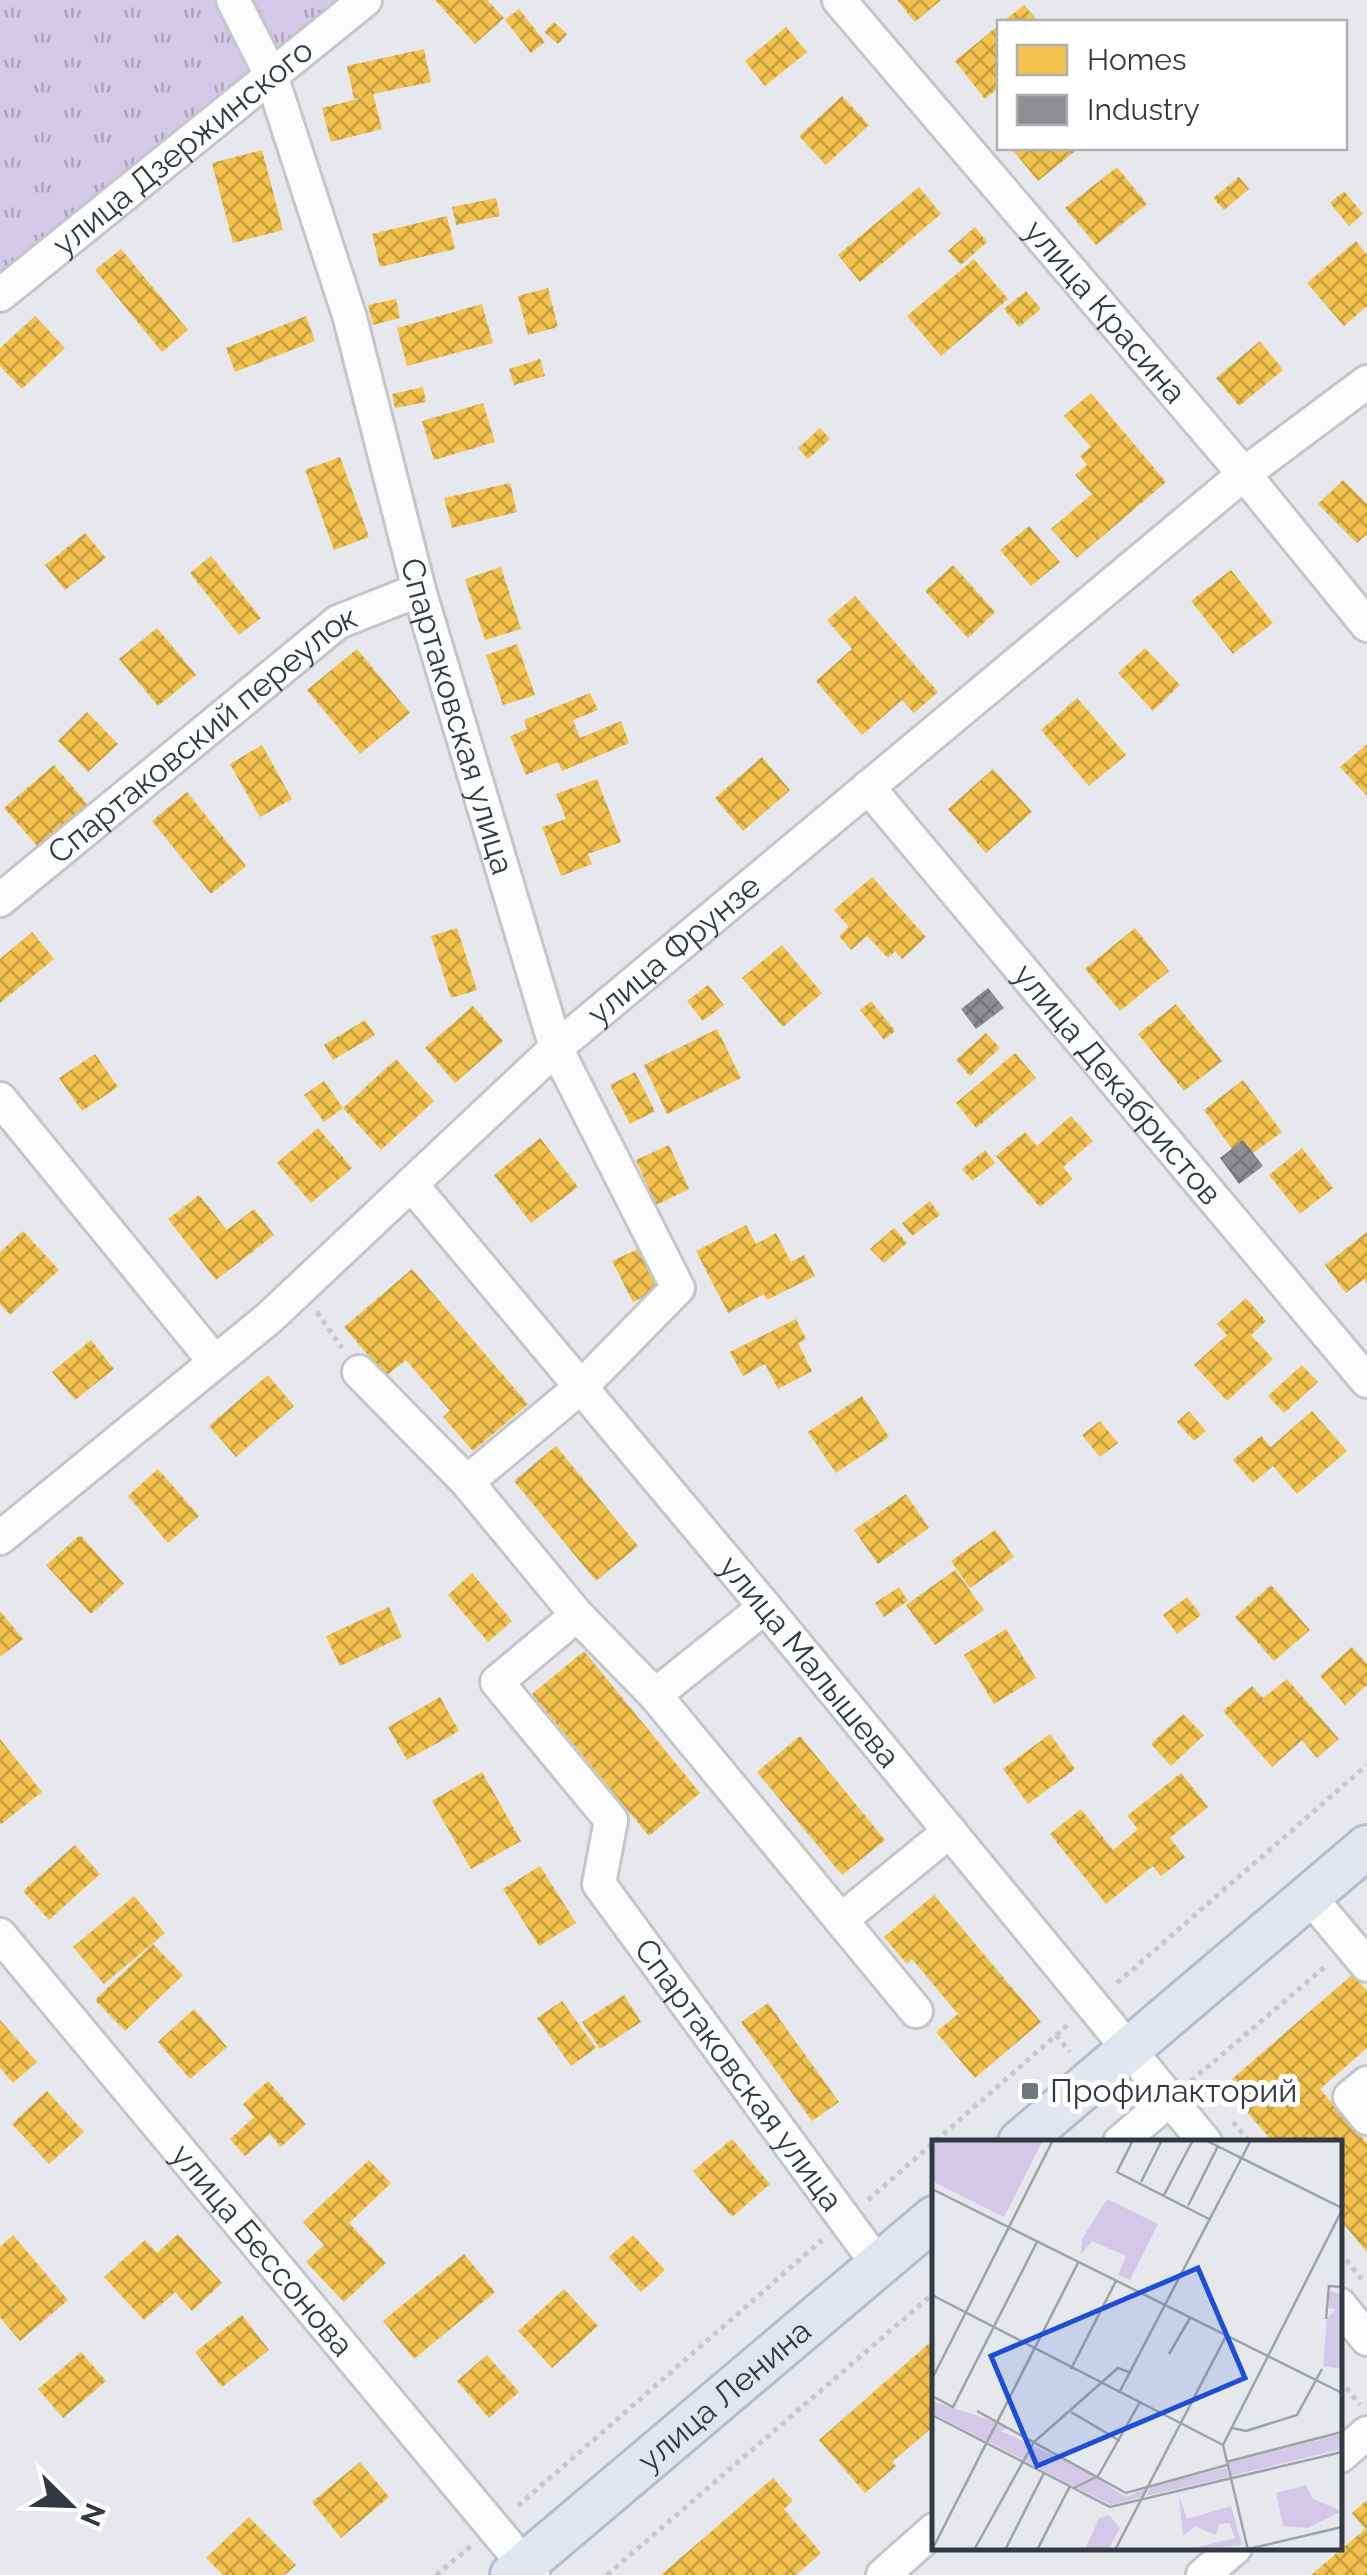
<svg xmlns="http://www.w3.org/2000/svg" width="1367" height="2575" viewBox="0 0 1367 2575" font-family="Raleway,sans-serif">
  <defs>
    <pattern id="grass-tufts" width="24" height="20" patternUnits="userSpaceOnUse" patternTransform="scale(2.5)"><rect width="24" height="20" fill="#d4c8e8"/><path d="M3 7l-1-3M5 7V3M7 7l1-3M15 17l-1-3M17 17v-4M19 17l1-3" fill="none" stroke="#ada3be"/></pattern>
    <pattern id="homes-cross-hatch" width="8" height="8" patternUnits="userSpaceOnUse" patternTransform="scale(2.5)"><rect width="8" height="8" fill="#f2c14e"/><path d="M0 0l8 8M0 8l8-8" fill="none" stroke="#c59e42"/></pattern>
    <pattern id="industry-cross-hatch" width="8" height="8" patternUnits="userSpaceOnUse" patternTransform="scale(2.5)"><rect width="8" height="8" fill="#8d8d92"/><path d="M0 0l8 8M0 8l8-8" fill="none" stroke="#747479"/></pattern>
  </defs>
  <rect width="100%" height="100%" fill="#e6e8ed"/>
  <path fill="url(#grass-tufts)" d="M0,0H338L0,282Z"/>
  <path fill="url(#homes-cross-hatch)" d="M435,0H487L504,18L475,44Z
    M897,0H941L915,22Z
    M1024,5L1039,22H1002Z
    M519,9L545,42L531,53L505,20Z
    M554,22L567,34L558,44L544,32Z
    M999,25V87L985,99L955,61Z
    M786,27L807,52L765,86L745,61Z
    M424,49L431,82L373,94L382,129L331,142L322,108L365,97L354,99L347,66Z
    M842,96L869,125L826,165L799,136Z
    M1011,148H1079L1038,181Z
    M262,150L283,230L233,243L212,163Z
    M1117,167L1147,204L1096,245L1065,208Z
    M1239,177L1249,189L1224,210L1213,198Z
    M919,187L941,214L860,282L838,255Z
    M1344,191L1363,214L1349,226L1330,203Z
    M496,198L500,216L456,225L452,207Z
    M447,216L455,249L380,267L372,234Z
    M975,227L987,242L961,265L948,251Z
    M1356,241L1367,255V306L1344,326L1307,283Z
    M121,249L188,330L162,352L95,270Z
    M974,259L1008,299L941,356L907,316Z
    M548,288L558,327L528,335L518,296Z
    M1026,291L1041,309L1019,327L1004,309Z
    M396,299L400,318L373,325L368,305Z
    M482,304L493,343L407,366L397,328Z
    M35,316L65,348L22,389L0,366V348Z
    M306,316L315,341L235,372L226,348Z
    M1260,341L1283,370L1239,406L1216,378Z
    M540,359L545,376L514,385L509,369Z
    M423,387L426,402L395,408L392,394Z
    M1091,393L1166,482L1077,558L1051,529L1092,494L1075,475L1087,465L1080,456L1091,447L1064,416Z
    M483,403L495,442L434,460L422,421Z
    M820,428L830,439L808,459L798,448Z
    M340,457L369,537L334,550L305,470Z
    M1343,480L1367,504V534L1357,543L1318,504Z
    M510,483L517,512L452,528L444,498Z
    M1029,526L1060,562L1031,586L1000,550Z
    M85,533L106,558L65,590L45,565Z
    M211,556L261,618L239,635L190,573Z
    M953,565L995,612L968,638L925,591Z
    M501,567L521,629L485,640L465,579Z
    M1231,570L1273,623L1233,654L1191,601Z
    M855,596L938,692L914,713L902,700L862,735L816,681L852,649L827,620Z
    M157,628L196,675L158,706L119,659Z
    M517,644L535,695L503,705L486,655Z
    M1145,648L1180,685L1153,711L1118,673Z
    M357,649L410,713L360,754L307,690Z
    M590,693L598,710L573,720L580,738L621,721L629,743L562,771L558,762L526,775L510,736L527,729L524,720Z
    M1077,698L1126,755L1089,786L1041,730Z
    M87,712L118,744L88,772L58,741Z
    M1367,744V796L1340,767Z
    M262,745L292,799L260,817L230,764Z
    M762,757L790,790L743,831L715,798Z
    M54,765L88,805L39,848L4,808Z
    M993,769L1032,812L986,853L948,809Z
    M597,779L621,842L588,854L592,864L561,876L542,827L566,819L556,794Z
    M187,792L246,866L211,894L152,821Z
    M872,877L926,937L902,959L895,951L888,958L867,936L851,950L839,936L849,927L834,910Z
    M457,928L477,990L451,998L431,936Z
    M1135,928L1169,971L1120,1011L1085,969Z
    M32,932L54,959L0,1003V959Z
    M782,945L822,993L783,1027L742,978Z
    M708,985L724,1005L703,1021L687,1001Z
    M871,1001L895,1031L884,1040L860,1010Z
    M1176,1004L1222,1061L1184,1091L1138,1034Z
    M473,1006L503,1041L455,1083L425,1048Z
    M365,1020L375,1035L333,1060L324,1045Z
    M717,1029L741,1078L667,1114L644,1065Z
    M986,1033L1000,1048L970,1076L956,1060Z
    M1015,1053L1036,1078L976,1128L956,1103Z
    M95,1054L118,1087L82,1111L59,1078Z
    M396,1059L434,1101L381,1150L343,1108L324,1122L304,1095L324,1081L343,1108Z
    M635,1072L655,1111L630,1124L610,1085Z
    M1243,1080L1282,1132L1253,1153L1243,1140L1232,1149L1204,1110Z
    M1071,1116L1093,1141L1063,1167L1073,1179L1040,1207L996,1156L1025,1132L1037,1146Z
    M318,1128L352,1168L311,1203L277,1163Z
    M540,1138L578,1187L531,1223L494,1175Z
    M669,1145L689,1189L656,1205L636,1160Z
    M1302,1148L1333,1188L1300,1214L1269,1175Z
    M985,1150L995,1163L972,1181L962,1169Z
    M199,1195L227,1230L254,1209L274,1235L216,1280L168,1219Z
    M930,1201L940,1215L912,1236L902,1223Z
    M746,1225L756,1244L776,1233L791,1262L804,1255L815,1276L767,1300L764,1294L728,1313L696,1251Z
    M894,1228L907,1243L884,1263L870,1249Z
    M23,1231L59,1270L10,1315L0,1304V1252Z
    M1367,1232V1283L1364,1279L1346,1293L1325,1265Z
    M638,1249L658,1290L633,1302L612,1261Z
    M412,1269L528,1404L473,1451L443,1417L450,1411L406,1360L386,1376L344,1327Z
    M1246,1298L1266,1321L1251,1335L1273,1359L1227,1401L1194,1365L1227,1335L1217,1324Z
    M796,1319L806,1339L798,1343L812,1371L778,1389L765,1364L743,1376L730,1352Z
    M91,1340L114,1369L75,1400L52,1372Z
    M1302,1365L1318,1382L1284,1413L1268,1396Z
    M268,1375L294,1406L236,1457L209,1426Z
    M862,1396L889,1437L836,1473L808,1432Z
    M1189,1411L1206,1431L1194,1441L1177,1422Z
    M1312,1411L1347,1451L1297,1494L1273,1466L1253,1483L1233,1460L1261,1436L1271,1447Z
    M1100,1421L1118,1443L1100,1457L1082,1435Z
    M556,1446L638,1546L596,1581L514,1481Z
    M158,1469L199,1516L168,1543L128,1496Z
    M906,1494L929,1528L878,1564L854,1530Z
    M995,1530L1014,1557L970,1588L951,1561Z
    M80,1535L124,1584L91,1614L46,1565Z
    M955,1570L984,1610L935,1645L906,1605Z
    M472,1573L512,1621L488,1642L448,1595Z
    M1271,1585L1310,1630L1274,1661L1235,1617Z
    M899,1587L908,1601L884,1617L875,1603Z
    M1187,1597L1201,1615L1177,1634L1163,1615Z
    M389,1607L402,1637L340,1666L326,1636Z
    M0,1611L23,1639L0,1657Z
    M1006,1629L1036,1678L994,1704L964,1655Z
    M1352,1647L1367,1664V1685L1345,1705L1320,1676Z
    M584,1651L700,1793L649,1836L532,1694Z
    M1287,1679L1339,1739L1317,1758L1302,1740L1272,1767L1223,1711L1252,1686L1263,1698Z
    M440,1697L459,1731L407,1760L388,1727Z
    M1183,1714L1204,1735L1171,1766L1151,1744Z
    M1050,1734L1075,1769L1028,1804L1003,1769Z
    M800,1736L885,1840L842,1875L757,1772Z
    M0,1739L42,1792L0,1825Z
    M482,1772L521,1841L471,1869L432,1801Z
    M1181,1773L1208,1807L1170,1838L1185,1857L1161,1876L1153,1866L1106,1904L1050,1834L1081,1809L1113,1850L1138,1829L1127,1816Z
    M75,1845L100,1874L49,1920L23,1891Z
    M540,1866L576,1923L539,1946L503,1889Z
    M934,1895L1041,2022L975,2078L936,2032L958,2014L912,1959L907,1964L884,1937Z
    M134,1896L165,1933L104,1984L73,1947Z
    M153,1944L183,1975L125,2031L95,2000Z
    M1353,1974L1367,1991V2048L1320,2089L1367,2143V2252L1340,2220V2142H1273L1224,2086Z
    M624,1995L641,2022L600,2049L582,2022Z
    M562,2001L596,2048L571,2066L537,2018Z
    M768,2003L839,2102L812,2121L741,2022Z
    M194,2009L227,2047L190,2079L158,2042Z
    M0,2020L37,2062L13,2083L0,2068Z
    M268,2081L306,2124L281,2147L270,2134L245,2156L230,2139L254,2117L243,2104Z
    M47,2091L84,2132L49,2164L12,2124Z
    M732,2139L770,2184L732,2217L693,2171Z
    M369,2160L391,2183L349,2223L386,2263L344,2302L306,2262L324,2245L303,2222Z
    M178,2234L222,2283L192,2311L175,2292L144,2320L104,2277L145,2240L157,2253Z
    M13,2235L68,2300L20,2341L0,2317V2247Z
    M633,2235L665,2270L641,2292L609,2257Z
    M464,2254L495,2292L414,2359L383,2321Z
    M564,2289L598,2326L552,2368L518,2331Z
    M242,2315L269,2350L222,2387L195,2352Z
    M934,2339V2426L892,2462L896,2466L865,2493L819,2440Z
    M81,2352L106,2381L63,2418L38,2389Z
    M487,2355L519,2392L489,2418L457,2381Z
    M360,2462L389,2497L341,2538L312,2502Z
    M773,2478L793,2501L784,2509L821,2553L796,2575H661Z
    M1367,2500V2575H1311L1365,2529L1352,2513Z
    M249,2517L296,2565L285,2575H223L206,2558Z"/>
  <path fill="url(#industry-cross-hatch)" d="M988,988L1004,1008L976,1029L961,1009Z
    M1243,1140L1263,1166L1239,1184L1220,1158Z"/>
  <g fill="none" stroke-linecap="round" stroke-linejoin="round">
    <defs>
      <g id="minor">
        <path id="s1" d="M233,0L271,75L350,318L419,590L556,1048L678,1288L581,1387L467,1482L577,1615L497,1682L611,1820L599,1884L879,2266"/>
        <path id="s2" d="M839,0L1244,474L1367,625"/>
        <path id="s3" d="M0,295L365,0"/>
        <path id="s4" d="M868,787L1367,1381"/>
        <path id="s5" d="M0,900L338,622L419,590"/>
        <path d="M0,1099L215,1362"/>
        <path id="s6" d="M411,1184L765,1607L1205,2142"/>
        <path d="M359,1372L467,1482"/>
        <path id="s7" d="M0,1538L269,1318L556,1048L1244,474L1367,382"/>
        <path d="M577,1615L655,1695L841,1920"/>
        <path d="M655,1695L765,1607"/>
        <path d="M1309,1896L1367,1965"/>
        <path id="s8" d="M0,1935L533,2575"/>
        <path d="M916,2011L841,1920L950,1831"/>
        <path d="M1367,2083L1350,2097L1367,2118"/>
        <path d="M1120,2142L1170,2099"/>
        <path d="M1340,2305L1367,2339"/>
        <path d="M1340,2456L1367,2433"/>
        <path d="M883,2575L934,2530"/>
        <path d="M1203,2575L1235,2548"/>
      </g>
      <g id="major">
        <path d="M1020,2142L1367,1847"/>
        <path id="s9" d="M512,2575L934,2218"/>
      </g>
    </defs>
    <use href="#minor" stroke="#c4c6cb" stroke-width="38"/>
    <use href="#major" stroke="#b4bcce" stroke-width="48"/>
    <path stroke="#c6c8cb" stroke-width="5" stroke-dasharray="5 5" stroke-linecap="butt" d="M317,1312L342,1348
      M1117,1983L1367,1765
      M1056,2035L1070,2052
      M1191,2081L1327,1965
      M1233,2122L1250,2142
      M868,2200L1070,2023
      M1340,2252L1363,2281
      M1340,2380L1360,2405
      M518,2506L822,2240
      M436,2575L471,2546
      M607,2575L934,2293"/>
    <use href="#minor" stroke="#fbfcfc" stroke-width="32"/>
    <use href="#major" stroke="#e2e5ef" stroke-width="42"/>
  </g>
  <rect fill="#72767e" stroke="#fff" stroke-width="4" x="1020" y="2081" width="20" height="20" rx="5"/>
  <g text-anchor="middle" stroke-width="10" stroke-linejoin="round" paint-order="stroke">
    <g font-size="32" fill="#333942" stroke="#fff">
      <text dy="11" stroke="none"><textPath href="#s3" startOffset="235">улица Дзержинского</textPath></text>
      <text dy="11" stroke="none"><textPath href="#s2" startOffset="410">улица Красина</textPath></text>
      <text dy="11" stroke="none"><textPath href="#s1" startOffset="752">Спартаковская улица</textPath></text>
      <text dy="11" stroke="none"><textPath href="#s5" startOffset="262">Спартаковский переулок</textPath></text>
      <text dy="11" stroke="none"><textPath href="#s7" startOffset="895">улица Фрунзе</textPath></text>
      <text dy="11" stroke="none"><textPath href="#s4" startOffset="388">улица Декабристов</textPath></text>
      <text dy="11" stroke="none"><textPath href="#s6" startOffset="622">улица Малышева</textPath></text>
      <text dy="11" stroke="none"><textPath href="#s1" startOffset="2412">Спартаковская улица</textPath></text>
      <text dy="11" stroke="none"><textPath href="#s8" startOffset="410">улица Бессонова</textPath></text>
      <text dy="11" stroke="none"><textPath href="#s9" startOffset="278">улица Ленина</textPath></text>
    </g>
    <g font-size="32" fill="#333942" stroke="#fff" text-anchor="start">
      <text x="1050" y="2102">Профилакторий</text>
    </g>
  </g>
  <g transform="translate(932 2140)">
    <rect width="410" height="410" fill="#e6e8ed"/>
    <path d="M0,261L64,282L54,301L0,273ZM66,283L76,288L69,291L164,335L143,347L57,302ZM410,294V309L298,336L296,323ZM294,328L296,337L214,356L219,346ZM165,338L194,357L213,349L210,357L179,365L145,348Z" fill="#d4c8e8"/>
    <path d="M175,59L226,84L198,140L186,135L194,116L160,101L149,114L150,99ZM374,345L381,359L410,371L376,388L351,386L344,353ZM247,356L255,379L299,366L310,405L254,410L303,398L297,383L288,384L283,395L263,386L251,396Z" fill="#d4c8e8"/>
    <path d="M0,0H111L72,77L0,41Z" fill="#d4c8e8"/>
    <path d="M398,151L410,154V229L391,226L395,178L404,169L396,168ZM177,375L188,388L176,410H153L167,378Z" fill="#d4c8e8"/>
    <path fill="none" stroke="#9ea2a9" stroke-width="2.5" d="M201,0L185,32L277,79M273,0L410,68M209,42L230,0M0,49L410,253M232,55L261,0M256,66L286,6M0,155L291,305M394,179L397,146L410,147M237,214L258,178M139,229L184,141M0,239L121,0M187,253L319,0M0,256L21,267L105,102M45,271L194,353L295,325M139,272L188,301M0,275L178,367L410,312M300,288L314,291L365,275L390,229M294,322L410,292M142,348L166,336L208,262M0,410L146,123M42,410L102,302L186,228L197,232M73,410L112,333M105,410L138,346M183,410L294,196M312,410L410,387M316,410L291,305L410,70"/>
    <path fill="#1d4ed8" fill-opacity="0.15" stroke="#1d4ed8" stroke-width="5" d="M266,128L313,238L105,326L59,216Z"/>
    <rect width="410" height="410" fill="none" stroke="#333942" stroke-width="5"/>
  </g>
  <rect x="997" y="20" width="350" height="130" fill="#ffffff" stroke="#adb0b3" stroke-width="2.5"/>
  <rect x="1017" y="45" width="50" height="30" fill="#f2c14e" stroke="#adb0b3" stroke-width="2.5"/>
  <text x="1087" y="70" font-size="30" fill="#333942">Homes</text>
  <rect x="1017" y="95" width="50" height="30" fill="#8d8d92" stroke="#adb0b3" stroke-width="2.5"/>
  <text x="1087" y="120" font-size="30" fill="#333942">Industry</text>
  <g transform="translate(70 2505) rotate(113)" stroke="#ffffff" stroke-width="8" paint-order="stroke">
  <path d="M0-8L18 38L0 25L-18 38Z" fill="#333942"/>
  <text y="-15" font-size="28" font-weight="bold" text-anchor="middle" fill="#333942">N</text>
  </g>
</svg>
